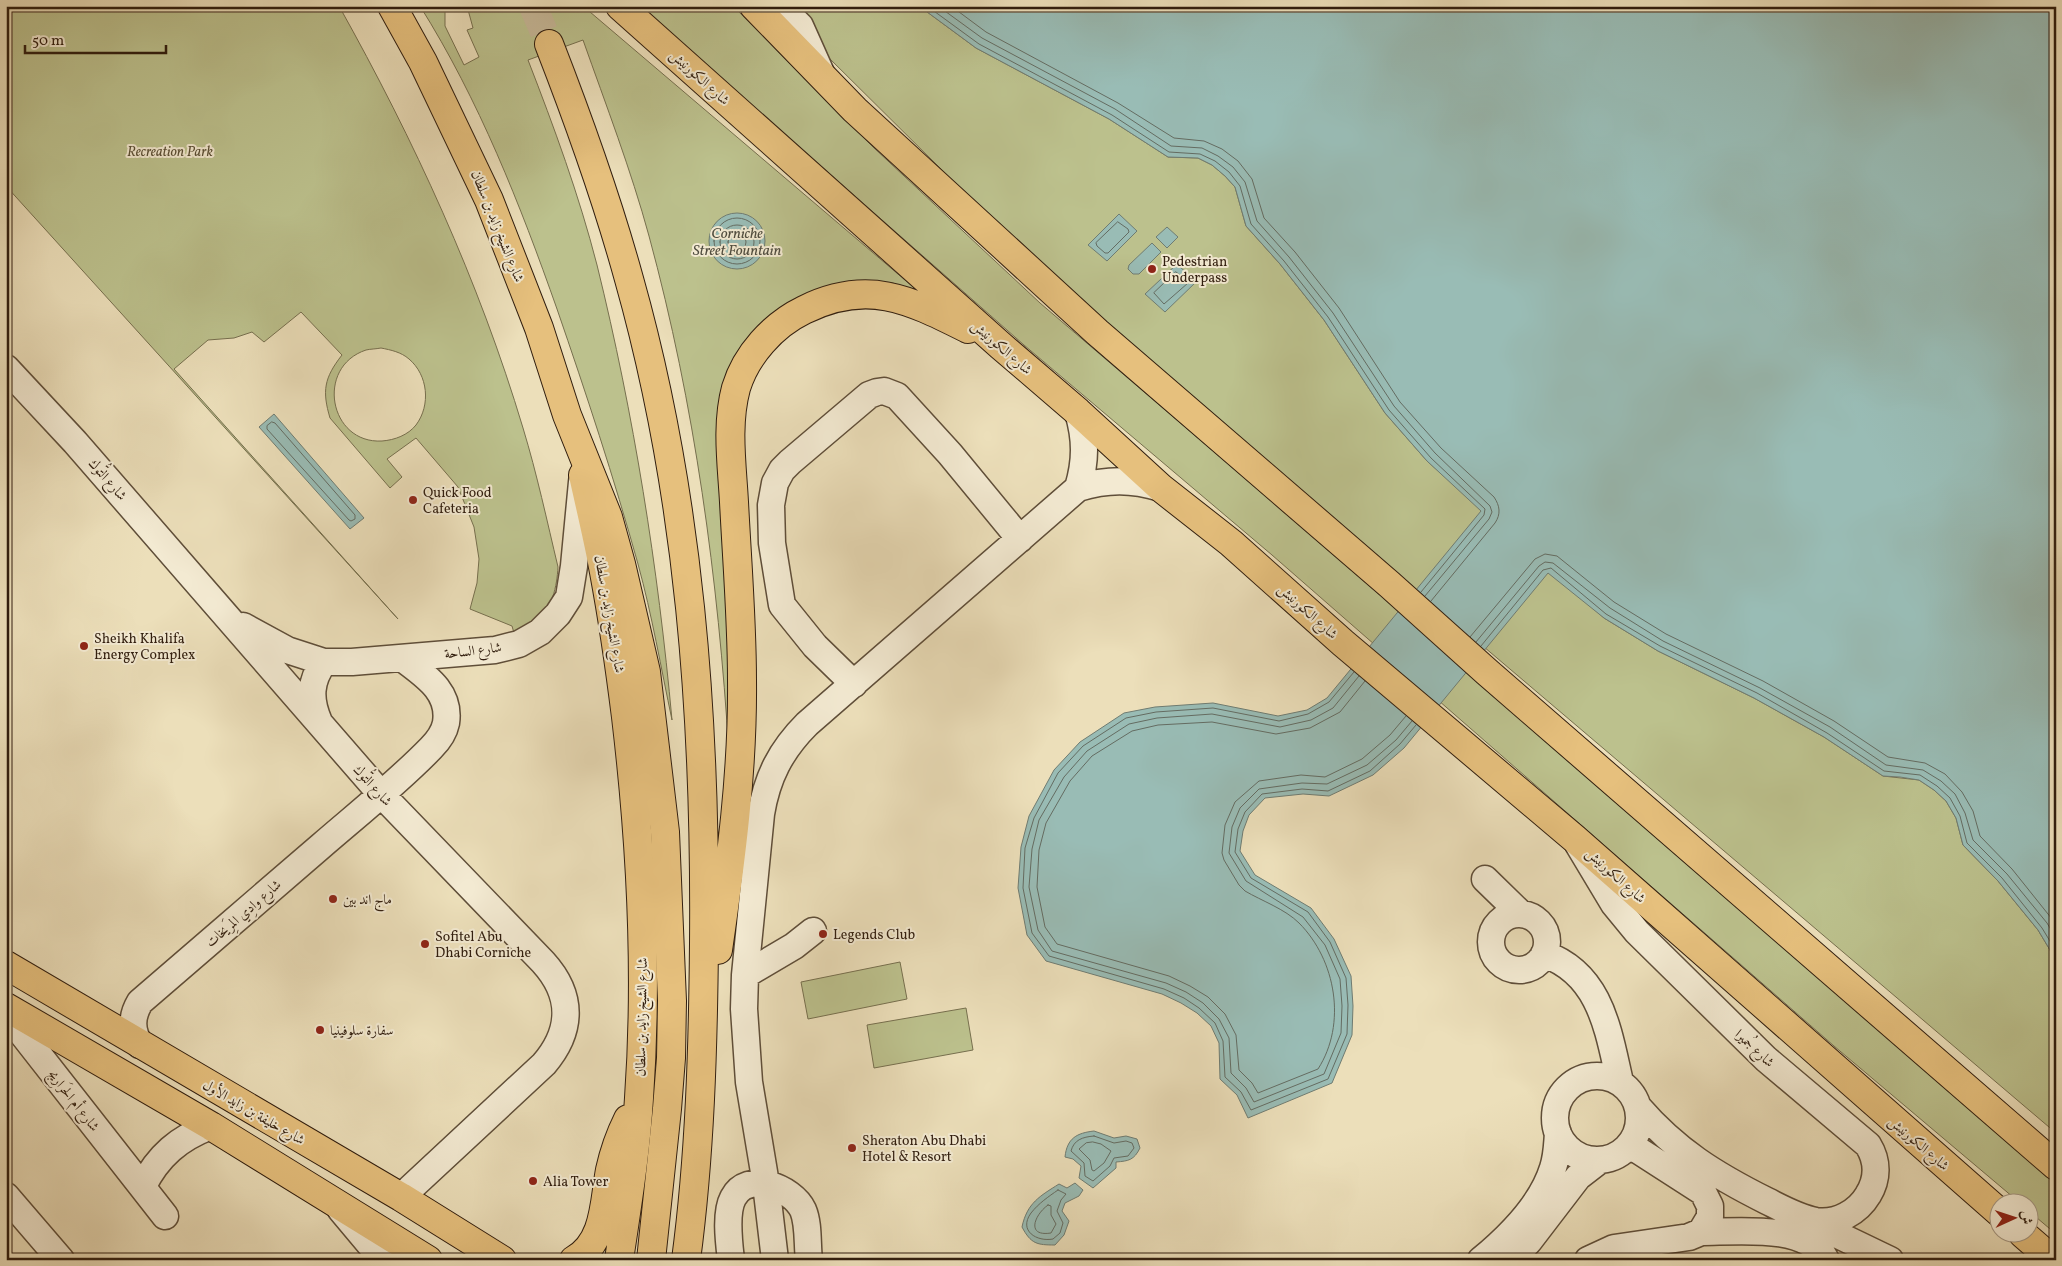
<svg xmlns="http://www.w3.org/2000/svg" width="2062" height="1266" viewBox="0 0 2062 1266" font-family="Vollkorn,Amiri,serif">
  <rect width="100%" height="100%" fill="#ecdfba"/>
  <filter id="stains"><feTurbulence type="fractalNoise" baseFrequency=".004" numOctaves="4"/><feColorMatrix values="0 0 0 0 .2 0 0 0 0 .09 0 0 0 0 .02 0 0 0 .5 -.17"/></filter>
  <radialGradient id="worn" r=".72"><stop offset=".6" stop-color="#630" stop-opacity="0"/><stop offset="1" stop-color="#630" stop-opacity=".3"/></radialGradient>
  <path fill="#bcc18d" stroke="#766f4e" fill-rule="evenodd" d="M6,6H339C414,140 479,281 523,428C537,474 547,521 558,567C557,586 552,610 536,622C529,626 521,629 514,633L512,626L470,609L477,583L479,559L474,527L458,487L416,438L387,459L402,477L390,488L330,418C322,391 324,378 342,355L301,312L264,342L252,332L234,338L208,340L174,369L398,619L6,186ZM381,348C391,350 401,352 409,359C428,375 431,405 416,425C408,435 395,440 382,441C329,444 315,367 366,350C370,349 376,349 381,348Z
    M420,6H445V26L464,65L479,57L467,30L473,28L467,6H583L932,303L893,283L869,281L815,290L794,301L740,356L731,596L729,753C718,579 695,405 649,236C631,170 606,105 583,40L528,60C554,127 579,195 597,265C634,415 658,567 672,720C661,668 652,615 638,564C614,478 586,393 557,309C520,204 479,100 420,6Z
    M639,6H733L873,147L1040,303L1226,462L2056,1179V1234L2030,1212V1204L2020,1203L1834,1046L1272,555L1024,345Z
    M791,6H919L976,48L1109,119L1168,157L1198,158L1212,165L1225,176L1235,187L1246,226L1280,264L1324,320L1385,413L1427,461L1604,618L1658,651L1754,698L1824,737L1883,776L1919,780L1934,790L1946,801L1956,818L1963,845L1998,881L2038,930L2056,960V1133L1058,285L826,55Z
    M900,962L907,999L808,1019L801,982Z
    M966,1008L973,1050L874,1068L867,1025Z"/>
  <path fill="#99bcb5" stroke="#6f7c72" d="M919,6H2056V960L2038,930L1998,881L1963,845L1956,818L1946,801L1934,790L1919,780L1900,777L1883,776L1824,737L1754,698L1658,651L1604,618L1548,573L1404,748L1373,775L1329,796L1303,794L1265,798L1249,815L1243,831L1240,851L1255,875L1311,908L1334,939L1351,976L1353,1006L1352,1035L1332,1083L1248,1118L1237,1095L1220,1079L1219,1043L1211,1026L1197,1013L1181,1003L1162,994L1046,961L1027,935L1018,888L1021,847L1029,816L1054,770L1080,742L1124,713L1155,707L1213,703L1278,716L1307,710L1327,698L1481,511L1427,461L1385,413L1324,320L1280,264L1246,226L1235,187L1225,176L1212,165L1198,158L1168,157L1109,119L976,48Z
    M709 241a28 28 0 1 1 56 0a28 28 0 1 1-56 0Z
    M1119,214L1137,231L1107,261L1088,245Z
    M1167,227L1178,237L1167,248L1156,237Z
    M1152,243L1161,252L1139,274H1133L1128,269L1129,265Z
    M1177,264L1196,282L1165,312L1145,294Z
    M274,414L364,518L350,529L259,427Z
    M1094,1131L1114,1138L1126,1136L1137,1139L1140,1148C1134,1160 1129,1161 1116,1162V1168L1093,1188L1079,1178L1081,1166L1073,1159L1065,1157C1067,1138 1077,1133 1094,1131Z
    M1075,1183L1083,1190L1079,1196L1065,1203L1062,1211L1069,1221L1064,1235L1055,1245C1037,1245 1031,1244 1022,1227C1027,1203 1040,1196 1059,1184L1067,1188Z"/>
  <g fill="none" stroke-linecap="round" stroke-linejoin="round">
    <path stroke="#646c62" stroke-width="1" d="M927,6L979,44L1112,115L1169,152L1200,154L1215,161L1229,172L1240,186L1251,224L1284,261L1328,317L1389,410L1431,458L1485,509L1484,515L1421,592
      M938,6L982,38L1115,109L1171,146L1202,148L1218,156L1233,167L1245,182L1257,221L1289,257L1333,313L1394,406L1435,453L1490,506L1492,512L1489,519L1425,596
      M951,6L986,32L1118,103L1174,138L1204,141L1222,149L1238,161L1252,179L1264,218L1295,252L1339,308L1400,402L1441,448L1494,497C1500,506 1501,514 1495,523L1431,601
      M714 241a23 23 0 1 1 46 0a23 23 0 1 1-46 0Z
      M1118,222L1128,229L1129,232L1108,253H1105L1097,246L1096,243Z
      M720 242a17 17 0 1 1 34 0a17 17 0 1 1-34 0Z
      M728 242a9 9 0 1 1 18 0a9 9 0 1 1-18 0Z
      M1176,272L1187,280L1188,283L1164,304L1154,293Z
      M272,422L275,423L355,515V519L351,521L349,520L267,429V426Z
      M1470,637L1535,559L1545,554L1557,556L1614,602L1666,634L1763,681L1834,721L1888,757L1925,763L1945,774L1962,792L1973,811L1980,836L2012,869L2056,924
      M1476,642L1539,566L1545,562L1553,563L1610,608L1663,641L1760,688L1830,727L1886,765L1923,770L1941,781L1955,794L1965,813L1973,840L2007,874L2047,923L2056,938
      M1481,646L1543,570L1551,568L1606,614L1660,646L1757,693L1827,733L1884,771L1920,775L1937,786L1950,798L1960,816L1967,843L2002,878L2042,928L2056,951
      M1354,672L1329,702L1308,714L1279,721L1213,708L1156,712L1126,718L1083,746L1058,773L1034,818L1025,848L1023,888L1032,933L1049,956L1164,989L1184,998L1199,1008L1215,1023L1223,1041L1225,1077L1241,1092L1251,1110L1328,1079L1347,1034L1348,1005L1346,978L1330,942L1308,912L1251,878L1235,852L1238,829L1245,812L1262,794L1302,789L1328,791L1370,771L1400,744L1416,725
      M1359,676L1333,708L1311,720L1280,727L1212,714L1157,718L1129,724L1087,751L1064,777L1039,820L1032,849L1029,887L1038,930L1052,951L1166,983L1186,992L1203,1003L1219,1019L1229,1038L1231,1073L1246,1088L1254,1102L1324,1074L1341,1033L1342,1006L1340,979L1325,945L1303,917L1246,881L1229,853L1232,827L1240,808L1259,789L1302,783L1327,784L1367,765L1396,740L1412,721
      M1365,681L1340,712L1310,728L1276,734L1212,722L1158,725L1132,731L1092,756L1070,781L1046,823L1039,850L1037,887L1045,927L1057,944L1169,976L1190,986L1208,997L1225,1014L1236,1035L1239,1070L1252,1083L1258,1093L1318,1069C1347,1024 1336,960 1299,923C1285,909 1262,901 1245,891L1239,885L1224,860L1222,853L1225,825L1235,802L1259,781L1301,775L1325,777L1362,759L1390,735L1406,716
      M1094,1136L1114,1143L1126,1141L1132,1143L1134,1148L1128,1156L1114,1158L1110,1166L1093,1181L1085,1176L1084,1163L1071,1151C1074,1140 1082,1137 1094,1136Z
      M1093,1142L1101,1144L1111,1151L1104,1163L1094,1171L1092,1170L1090,1160L1079,1149L1086,1143Z
      M1058,1190L1066,1194L1061,1200L1057,1211L1063,1223L1060,1233L1053,1239C1037,1242 1018,1231 1031,1213C1039,1203 1048,1197 1058,1190Z
      M1048,1205L1051,1206V1215L1056,1224L1051,1233C1025,1237 1035,1214 1048,1205Z"/>
    <path stroke="#c6b898" stroke-width="28" stroke-dasharray="28 14" stroke-linecap="butt" d="M533,6L549,44"/>
    <defs>
      <path id="minor" d="M780,6L800,26L821,73
        M6,368L75,442L381,794L543,962C573,995 573,1030 544,1064L401,1197
        M1078,412C1086,439 1086,461 1078,488
        M243,626L287,650L324,662H352L495,650L519,644L540,632L558,614L569,597L574,566L582,482
        M854,684L815,646L782,605L772,543L771,505L775,483L782,470L790,462L869,395L877,392L884,391L897,396L950,454L1020,539
        M319,722C309,699 310,681 324,662
        M1578,844L1614,904L1637,932L1766,1059L1868,1145C1878,1161 1878,1179 1868,1195C1858,1212 1837,1224 1816,1221C1799,1218 1783,1209 1767,1201C1715,1175 1676,1151 1638,1107
        M1485,879L1521,914
        M1491 942a28 28 0 1 1 56 0a28 28 0 1 1-56 0Z
        M1544,954C1601,974 1608,1030 1620,1082
        M745,975L794,946L813,931
        M6,1013L165,1216
        M140,1045C131,1030 131,1017 140,1002C200,950 261,898 321,846C358,814 397,783 431,748C438,741 444,733 446,723C451,691 424,675 402,658
        M1555 1118a42 42 0 1 1 84 0a42 42 0 1 1-84 0Z
        M143,1186C158,1156 179,1138 211,1126
        M6,1196L61,1260
        M341,1210L383,1260
        M1809,1221L1890,1260
        M1701,1232C1736,1232 1808,1223 1826,1260
        M731,1260C729,1243 725,1213 733,1198C747,1170 792,1187 803,1210C809,1224 807,1244 809,1260
        M775,1260L766,1184L749,1082L744,1009L745,975L761,814C767,777 781,750 807,724L1078,488C1107,479 1132,479 1161,488
        M1481,1260C1510,1236 1542,1204 1553,1168C1557,1156 1557,1145 1558,1133
        M1511,1260L1529,1241L1578,1177L1600,1160
        M1588,1260L1614,1248L1689,1237L1701,1232L1710,1217V1206L1703,1192L1630,1145"/>
      <path id="major" d="M583,475C590,507 598,540 604,572C613,620 620,669 626,717C641,843 648,971 639,1098C636,1152 627,1206 619,1260
        M6,965L401,1197L502,1260
        M6,1007L211,1126L428,1260
        M574,1260C606,1242 604,1201 610,1170C614,1152 620,1135 628,1119"/>
      <path id="highway" d="M392,6L423,62L489,200L539,328L567,415L608,517L621,564L646,672L665,832L672,1001L671,1058L667,1109L651,1260
        M620,6L1001,346L1078,412L1161,488L1231,543L1343,643L1575,839L2000,1213
        M754,6L855,110L1097,332L1389,584L1487,672L2056,1166
        M549,44C579,121 607,199 629,279C690,495 706,720 704,944C703,1049 700,1155 686,1260
        M718,950C731,861 743,771 742,680C742,621 737,561 734,502C732,465 726,425 736,388C746,355 773,325 804,310C868,278 910,300 968,329
        M2023,1234L2053,1260"/>
    </defs>
    <use href="#minor" stroke="#5f4e39" stroke-width="29"/>
    <use href="#major" stroke="#301d0e" stroke-width="30"/>
    <use href="#highway" stroke="#301d0e" stroke-width="30"/>
    <use href="#minor" stroke="#f3ead2" stroke-width="26"/>
    <use href="#major" stroke="#e6c07d" stroke-width="28"/>
    <use href="#highway" stroke="#e6c07d" stroke-width="28"/>
  </g>
  <g fill="#8f2418" stroke="#f3ead2" stroke-width="2">
    <circle cx="1152" cy="269" r="5"/>
    <circle cx="413" cy="500" r="5"/>
    <circle cx="84" cy="646" r="5"/>
    <circle cx="333" cy="899" r="5"/>
    <circle cx="823" cy="934" r="5"/>
    <circle cx="425" cy="944" r="5"/>
    <circle cx="320" cy="1030" r="5"/>
    <circle cx="852" cy="1148" r="5"/>
    <circle cx="533" cy="1181" r="5"/>
  </g>
  <g text-anchor="middle" stroke-width="4" stroke-linejoin="round" paint-order="stroke">
    <g font-size="14" fill="#301d0e" stroke="#f3ead2">
      <text transform="translate(700 77) rotate(42)" y="5">شارع الكورنيش</text>
      <text transform="translate(498 226) rotate(68)" y="5">شارع الشيخ زايد بن سلطان</text>
      <text transform="translate(1002 347) rotate(41)" y="5">شارع الكورنيش</text>
      <text transform="translate(108 479) rotate(49)" y="5">شارع التُّوك</text>
      <text transform="translate(1308 611) rotate(42)" y="5">شارع الكورنيش</text>
      <text transform="translate(610 614) rotate(80)" y="5">شارع الشيخ زايد بن سلطان</text>
      <text transform="translate(473 650) rotate(-7)" y="5">شارع الساحة</text>
      <text transform="translate(373 785) rotate(48)" y="5">شارع التُّوك</text>
      <text transform="translate(1616 875) rotate(42)" y="5">شارع الكورنيش</text>
      <text transform="translate(243 913) rotate(-41)" y="5">شارع وادِي المِرَيخات</text>
      <text transform="translate(641 1017) rotate(-89)" y="5">شارع الشيخ زايد بن سلطان</text>
      <text transform="translate(1755 1048) rotate(43)" y="5">شارع جُميرا</text>
      <text transform="translate(74 1100) rotate(52)" y="5">شارع أم الحَرارِيج</text>
      <text transform="translate(254 1112) rotate(30)" y="5">شارع خليفة بن زايد الأول</text>
      <text transform="translate(1919 1143) rotate(41)" y="5">شارع الكورنيش</text>
    </g>
    <g font-size="14" font-style="italic" fill="#5a4e34" stroke="#f3ead2">
      <text x="170" y="156">Recreation Park</text>
    </g>
    <g font-size="14" fill="#301d0e" stroke="#f3ead2" text-anchor="start">
      <text x="1162" y="266">Pedestrian<tspan x="1162" dy="16">Underpass</tspan></text>
      <text x="423" y="497">Quick Food<tspan x="423" dy="16">Cafeteria</tspan></text>
      <text x="94" y="643">Sheikh Khalifa<tspan x="94" dy="16">Energy Complex</tspan></text>
      <text x="343" y="904">ماج اند بين</text>
      <text x="833" y="939">Legends Club</text>
      <text x="435" y="941">Sofitel Abu<tspan x="435" dy="16">Dhabi Corniche</tspan></text>
      <text x="330" y="1035">سفارة سلوفينيا</text>
      <text x="862" y="1145">Sheraton Abu Dhabi<tspan x="862" dy="16">Hotel &amp; Resort</tspan></text>
      <text x="543" y="1186">Alia Tower</text>
    </g>
    <g font-size="15" font-style="italic" fill="#504d40" stroke="#f3ead2">
      <text x="737" y="238">Corniche<tspan x="737" dy="17">Street Fountain</tspan></text>
    </g>
  </g>
  <rect width="2062" height="1266" fill="none" stroke="#ecdfba" stroke-width="25"/>
  <rect x="8" y="8" width="2047" height="1251" fill="none" stroke="#301d0e" stroke-width="2.5"/>
  <rect x="12" y="12" width="2037" height="1241" fill="none" stroke="#301d0e"/>
  <g transform="translate(2014 1218) rotate(87)"><circle r="24" fill="#f3ead2" stroke="#a59884"/>
  <path d="M0-4L9 19L0 12L-9 19Z" fill="#8f2418"/>
  <text y="-8" font-size="14" font-weight="bold" text-anchor="middle" fill="#301d0e">ش</text>
  </g>
  <path d="M25 45v8h141v-8" fill="none" stroke="#301d0e" stroke-width="2.5"/>
  <text x="32" y="45" font-size="15" fill="#301d0e" stroke="#f3ead2" stroke-width="4" paint-order="stroke">50 m</text>
  <rect width="100%" height="100%" filter="url(#stains)"/>
  <rect width="100%" height="100%" fill="url(#worn)"/>
</svg>
